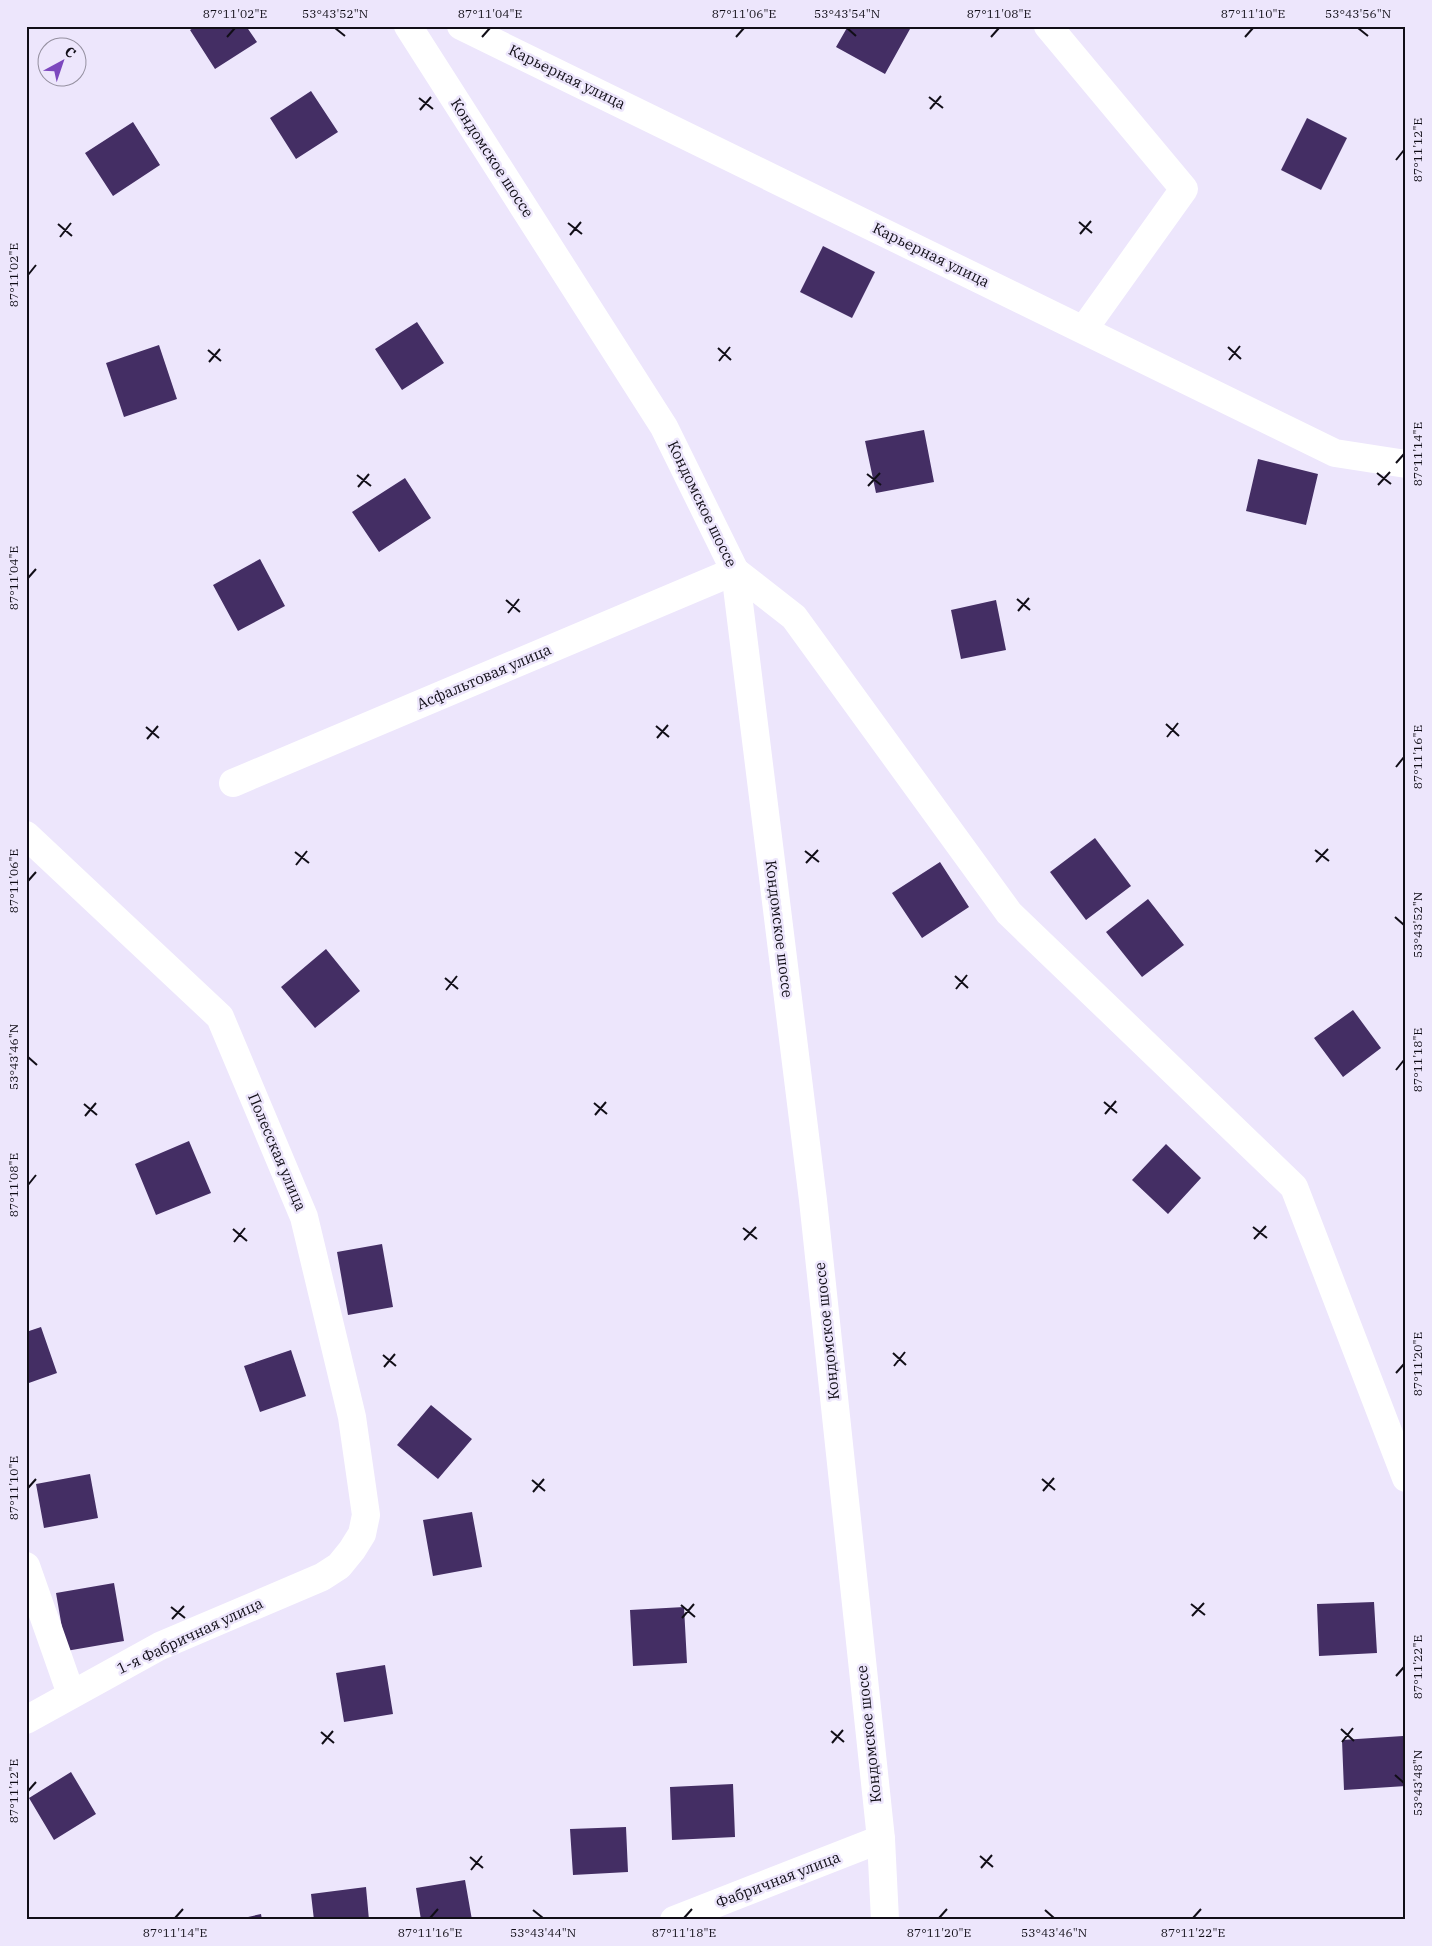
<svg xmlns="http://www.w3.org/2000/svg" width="1432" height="1946" viewBox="0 0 1432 1946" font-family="'IBM Plex Serif',serif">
  <rect width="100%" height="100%" fill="#ede6fc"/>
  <path fill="#442e64" d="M196,26H246L257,42L215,69L190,30Z
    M848,26H905L910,29L885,74L836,47Z
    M311,91L338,132L296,159L270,118Z
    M1307,118L1347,138L1321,190L1281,170Z
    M133,122L160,165L113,196L85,153Z
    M823,246L875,272L852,318L800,292Z
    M417,322L444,363L402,390L375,349Z
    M159,345L177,399L124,417L106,363Z
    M924,430L934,482L876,493L865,441Z
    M1258,459L1318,474L1306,525L1246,511Z
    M405,478L431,518L379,552L352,512Z
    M260,559L285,606L238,631L213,585Z
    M996,600L1006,650L961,659L951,610Z
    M1095,838L1131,886L1086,920L1050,872Z
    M940,862L969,907L922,938L892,893Z
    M1148,899L1184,945L1142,977L1106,932Z
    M326,949L360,991L315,1028L281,987Z
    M1353,1010L1381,1048L1343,1077L1314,1038Z
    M189,1141L211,1193L156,1215L135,1164Z
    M1166,1144L1201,1178L1168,1214L1132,1180Z
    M382,1244L393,1307L348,1315L337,1252Z
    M41,1327L57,1373L26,1384V1332Z
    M291,1350L306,1396L260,1412L244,1366Z
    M431,1405L472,1439L438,1479L397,1445Z
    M90,1474L98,1518L44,1528L36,1484Z
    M472,1512L482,1567L433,1576L423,1520Z
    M114,1583L124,1641L66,1651L56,1593Z
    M1374,1602L1377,1653L1319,1656L1317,1604Z
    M684,1607L687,1663L633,1666L630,1610Z
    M385,1665L393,1714L344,1722L336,1673Z
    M1403,1736L1406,1786L1344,1790L1342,1740Z
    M71,1772L96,1814L54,1840L29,1798Z
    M733,1784L735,1837L672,1840L670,1787Z
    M626,1827L628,1872L573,1875L570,1829Z
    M465,1880L472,1920H421L416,1888Z
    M366,1887L369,1920H314L311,1894Z
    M261,1914L262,1920H239V1919Z"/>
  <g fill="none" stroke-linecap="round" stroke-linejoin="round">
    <path stroke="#fff" stroke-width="28" d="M461,26L1335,453L1406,464
      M1048,26L1184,189L1084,329
      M233,783L735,571L794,617L1009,913L1294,1187L1406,1478
      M26,835L220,1017L304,1217L352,1417L366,1515L362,1534L352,1550L339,1566L322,1577L160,1646L26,1720
      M26,1566L71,1694
      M674,1920L881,1839"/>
    <path stroke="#fff" stroke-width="28" d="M408,26L664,427L735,571L813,1200L881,1839L885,1920"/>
  </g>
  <path fill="none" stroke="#110e17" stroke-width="2" d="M335,28L345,36M847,28L856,36M1358,28L1368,36M227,37L235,28M482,37L490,28M736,37L744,28M991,37L999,28M1245,37L1253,28M929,97L943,108M419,98L433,109M930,109L941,96M420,110L431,97M1396,160L1404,150M1079,222L1092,233M568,223L582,234M58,224L72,236M1080,234L1091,221M570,235L581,222M60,237L71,223M28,275L36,265M1228,347L1241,359M718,348L731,360M208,350L221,361M1229,360L1240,346M719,361L730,347M209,362L220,349M1396,463L1404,454M1377,473L1391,484M867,474L881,485M357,475L371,486M1378,485L1390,472M868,486L880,473M358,487L369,474M28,578L36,569M1017,599L1030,610M506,600L520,612M1018,611L1029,598M508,613L519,599M1166,724L1179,736M656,726L669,737M146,727L159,738M1167,737L1178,723M657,738L668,725M147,739L158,726M1396,767L1404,757M1315,850L1329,861M805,851L819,862M295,852L309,863M1316,862L1328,849M806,863L818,850M296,865L307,851M28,881L36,872M1395,917L1404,925M955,976L968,988M445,978L458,989M956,989L967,975M446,990L457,976M28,1057L37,1065M1396,1070L1404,1060M1104,1102L1117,1113M594,1103L607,1114M84,1104L97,1115M1105,1114L1116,1101M595,1115L606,1102M85,1116L96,1103M28,1185L36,1175M1253,1227L1267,1238M743,1228L757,1239M233,1229L247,1241M1254,1239L1266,1226M744,1240L756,1227M234,1242L245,1228M893,1353L906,1365M383,1355L396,1366M894,1366L905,1352M384,1367L395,1354M1396,1373L1404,1364M1042,1479L1055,1490M532,1480L545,1491M28,1488L36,1479M1043,1491L1054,1478M533,1492L544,1479M1191,1604L1205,1615M681,1605L695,1617M171,1607L185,1618M1192,1616L1204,1603M682,1618L694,1604M172,1619L184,1606M1396,1676L1404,1667M1341,1729L1354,1741M831,1731L844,1742M321,1732L334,1743M1342,1742L1353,1728M832,1743L843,1730M322,1744L333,1731M1395,1775L1404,1783M28,1791L36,1782M980,1856L993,1867M470,1857L483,1868M981,1868L992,1855M471,1870L482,1856M533,1910L543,1918M1045,1910L1054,1918M175,1918L183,1909M430,1918L438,1909M684,1918L692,1909M939,1918L947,1909M1193,1918L1201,1909"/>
  <g text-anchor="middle" stroke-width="5" stroke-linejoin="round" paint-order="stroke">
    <g font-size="15" fill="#110e17" stroke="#ede6fc">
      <text transform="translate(567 77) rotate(26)" y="5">Карьерная улица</text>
      <text transform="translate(492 158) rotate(57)" y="5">Кондомское шоссе</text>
      <text transform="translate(931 255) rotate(26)" y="5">Карьерная улица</text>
      <text transform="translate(702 504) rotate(64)" y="5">Кондомское шоссе</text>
      <text transform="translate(484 677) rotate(-23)" y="5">Асфальтовая улица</text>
      <text transform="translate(779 929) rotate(83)" y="5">Кондомское шоссе</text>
      <text transform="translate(277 1152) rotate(67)" y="5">Полесская улица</text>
      <text transform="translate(827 1331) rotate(-96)" y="5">Кондомское шоссе</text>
      <text transform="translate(190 1636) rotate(-25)" y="5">1-я Фабричная улица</text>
      <text transform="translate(869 1734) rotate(-96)" y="5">Кондомское шоссе</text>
      <text transform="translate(778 1880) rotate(-21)" y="5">Фабричная улица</text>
    </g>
  </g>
  <rect width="1432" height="1946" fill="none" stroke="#ede6fc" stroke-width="55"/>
  <g transform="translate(62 62) rotate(40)"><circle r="24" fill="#ede6fc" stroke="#9590a0"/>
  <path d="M0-4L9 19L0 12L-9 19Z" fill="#7c47be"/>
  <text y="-8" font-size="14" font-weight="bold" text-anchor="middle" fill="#110e17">С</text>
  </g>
  <rect x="28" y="28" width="1376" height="1890" fill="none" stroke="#110e17" stroke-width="2"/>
  <g font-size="12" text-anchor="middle" fill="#110e17">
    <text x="235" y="18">87°11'02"E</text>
    <text x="335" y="18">53°43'52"N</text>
    <text x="490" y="18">87°11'04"E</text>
    <text x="744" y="18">87°11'06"E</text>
    <text x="847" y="18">53°43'54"N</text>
    <text x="999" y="18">87°11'08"E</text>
    <text x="1253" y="18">87°11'10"E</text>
    <text x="1358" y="18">53°43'56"N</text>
    <text transform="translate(1418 150) rotate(-90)" y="4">87°11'12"E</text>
    <text transform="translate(14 275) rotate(-90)" y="4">87°11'02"E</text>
    <text transform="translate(1418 454) rotate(-90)" y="4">87°11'14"E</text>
    <text transform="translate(14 578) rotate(-90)" y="4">87°11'04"E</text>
    <text transform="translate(1418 757) rotate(-90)" y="4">87°11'16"E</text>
    <text transform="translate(14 881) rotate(-90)" y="4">87°11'06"E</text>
    <text transform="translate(1418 925) rotate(-90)" y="4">53°43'52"N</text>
    <text transform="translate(14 1057) rotate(-90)" y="4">53°43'46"N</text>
    <text transform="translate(1418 1060) rotate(-90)" y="4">87°11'18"E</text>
    <text transform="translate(14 1185) rotate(-90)" y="4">87°11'08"E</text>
    <text transform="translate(1418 1364) rotate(-90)" y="4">87°11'20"E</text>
    <text transform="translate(14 1488) rotate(-90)" y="4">87°11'10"E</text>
    <text transform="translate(1418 1667) rotate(-90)" y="4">87°11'22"E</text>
    <text transform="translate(1418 1783) rotate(-90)" y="4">53°43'48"N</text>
    <text transform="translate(14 1791) rotate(-90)" y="4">87°11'12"E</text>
    <text x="175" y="1937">87°11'14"E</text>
    <text x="430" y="1937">87°11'16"E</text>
    <text x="543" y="1937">53°43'44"N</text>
    <text x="684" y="1937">87°11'18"E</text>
    <text x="939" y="1937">87°11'20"E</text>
    <text x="1054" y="1937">53°43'46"N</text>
    <text x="1193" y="1937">87°11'22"E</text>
  </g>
</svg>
